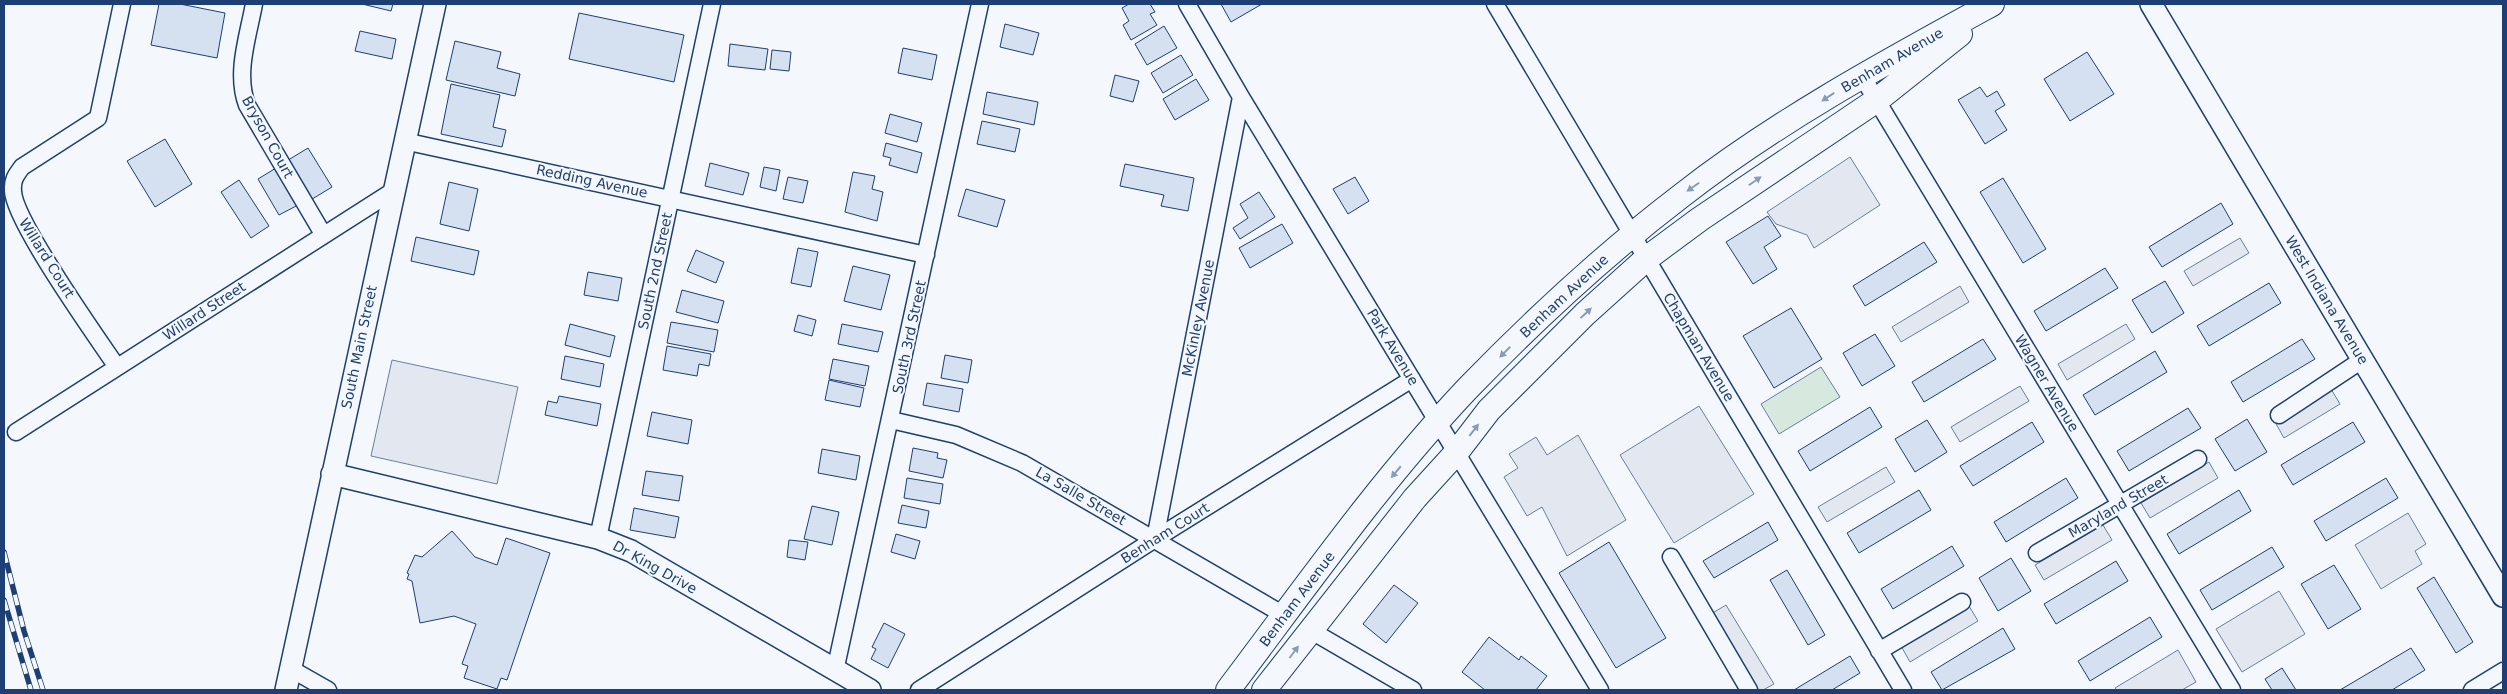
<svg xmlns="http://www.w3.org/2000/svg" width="2507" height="694" viewBox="0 0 2507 694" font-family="'DejaVu Sans',sans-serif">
  <rect width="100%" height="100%" fill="#f4f7fb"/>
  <path fill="#d7e8df" stroke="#687fa3" d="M1821,367L1840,397L1779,434L1761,404Z"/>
  <path fill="#e3e8f0" stroke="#687fa3" d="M1850,157L1880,205L1814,248L1807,235L1776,224L1767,212Z
    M2240,238L2249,253L2193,286L2184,271Z
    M1960,286L1969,302L1901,342L1892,327Z
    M2126,324L2135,339L2067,380L2058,364Z
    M392,360L518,387L497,484L371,456Z
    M2020,386L2029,401L1960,442L1951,427Z
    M2331,389L2340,404L2284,438L2275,422Z
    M1699,406L1754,494L1674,543L1620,455Z
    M1578,435L1626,520L1567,556L1542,507L1527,516L1504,477L1518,468L1509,454L1536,437L1547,455Z
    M2209,462L2218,478L2150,518L2141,503Z
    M1886,467L1895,482L1827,522L1818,507Z
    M2408,513L2426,544L2415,551L2422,564L2381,589L2355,545Z
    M2103,525L2112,540L2044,580L2035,565Z
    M2279,591L2305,634L2242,672L2216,629Z
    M1726,605L1774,684L1763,690H1758L1711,614Z
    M1969,606L1978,621L1910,662L1901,646Z
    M2178,650L2196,682L2182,690H2117L2115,688Z"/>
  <path fill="#d5e0f0" stroke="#1d3f73" d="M159,4H180L225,13L217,58L151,45Z
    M362,4H393L391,11Z
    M1129,4H1150L1155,12L1150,14L1157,25L1131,40L1123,25L1129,21L1122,8Z
    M1221,4H1262L1231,22Z
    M579,13L684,35L674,82L569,59Z
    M1005,24L1039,33L1033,55L1000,47Z
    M1164,26L1177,48L1147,65L1135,44Z
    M360,31L396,39L392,59L355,51Z
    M455,41L501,52L497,68L520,74L515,96L446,80Z
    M730,44L768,49L765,70L728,66Z
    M903,48L937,55L932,80L898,73Z
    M772,50L791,52L789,71L770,69Z
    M2087,52L2114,94L2070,121L2044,79Z
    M1181,55L1193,75L1163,93L1151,73Z
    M1115,75L1139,81L1133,102L1110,96Z
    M1196,79L1209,100L1175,120L1163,99Z
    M451,84L500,95L493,127L506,130L502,147L441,134Z
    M1980,87L1987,97L1997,91L2005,105L1995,111L2007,130L1985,144L1958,100Z
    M987,92L1038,102L1034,125L983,114Z
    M890,114L922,123L917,142L885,133Z
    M982,121L1020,129L1015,152L977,144Z
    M165,139L192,184L155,207L127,161Z
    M886,143L922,153L917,173L889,165L891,158L883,156Z
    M308,148L332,187L309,201L285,162Z
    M710,163L749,173L743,195L705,186Z
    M1125,164L1194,178L1188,211L1161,206L1164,195L1120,186Z
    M764,167L780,170L776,191L760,187Z
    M276,168L298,205L279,215L258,179Z
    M853,172L875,176L872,189L883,192L877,221L845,212Z
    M788,177L808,181L803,203L783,199Z
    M1355,177L1369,201L1348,214L1333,189Z
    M2003,178L2046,249L2023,263L1980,192Z
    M239,180L269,226L251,238L221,192Z
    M449,182L478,189L469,231L440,224Z
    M966,189L1005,200L997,227L958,216Z
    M1259,192L1275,217L1240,239L1233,228L1248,218L1240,204Z
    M2221,203L2233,224L2162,267L2149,247Z
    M1768,216L1781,236L1764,247L1777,269L1753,284L1726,242Z
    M1282,224L1293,243L1250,268L1239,248Z
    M416,237L479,251L474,275L411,261Z
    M1924,242L1937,262L1865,306L1853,286Z
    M798,248L818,252L811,287L791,283Z
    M696,250L724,262L716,283L687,271Z
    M853,266L890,275L881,310L844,301Z
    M2105,268L2118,288L2046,331L2034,311Z
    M588,272L622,278L618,301L584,295Z
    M2165,281L2184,313L2152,333L2132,300Z
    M2269,283L2281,303L2209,346L2197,326Z
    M682,290L724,301L718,323L676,312Z
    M1791,308L1822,359L1774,388L1743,336Z
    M798,315L816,320L812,336L794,331Z
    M671,322L718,330L714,352L667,343Z
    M570,324L615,336L610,357L565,345Z
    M842,324L883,332L878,352L838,344Z
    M1875,334L1895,366L1862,386L1843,353Z
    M1983,339L1996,359L1924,402L1912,382Z
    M2302,339L2315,359L2243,402L2231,382Z
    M667,346L711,354L709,366L699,364L697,376L663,370Z
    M2155,351L2167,372L2095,415L2083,395Z
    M945,355L972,360L968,383L941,378Z
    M565,356L604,364L600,387L561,379Z
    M833,359L869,366L865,386L829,379Z
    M829,380L864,388L860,407L825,400Z
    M927,383L963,389L959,412L923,405Z
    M559,396L601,404L597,426L545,415L548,401L557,403Z
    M1870,407L1882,427L1810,471L1798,451Z
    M2188,408L2201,428L2129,471L2117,451Z
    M652,412L692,420L688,444L647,436Z
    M2247,419L2267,452L2235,471L2215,439Z
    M1927,420L1947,452L1915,472L1895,439Z
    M2032,422L2044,442L1973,486L1960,466Z
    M2353,422L2365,442L2293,485L2281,465Z
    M913,448L938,453L937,458L947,460L943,478L909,471Z
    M822,449L860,456L856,480L818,473Z
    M646,471L683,476L679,501L642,495Z
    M907,478L943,484L940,504L904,498Z
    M2066,478L2078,498L2006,542L1994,522Z
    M2386,478L2398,498L2326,541L2314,521Z
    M1919,490L1931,510L1859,553L1847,533Z
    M2239,490L2251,511L2179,554L2167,534Z
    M902,505L929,511L926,528L898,523Z
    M812,506L839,512L832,545L804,539Z
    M634,508L679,517L675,538L630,530Z
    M1768,522L1778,540L1714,578L1703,561Z
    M452,531L475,557L497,565L506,538L550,553L507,680L501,678L497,689L464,678L468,666L462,664L476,624L454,616L420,623L412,581L407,579L409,574L407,573L415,555L422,557Z
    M896,534L920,541L915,559L891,552Z
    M789,540L808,542L805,560L787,557Z
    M1609,542L1666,638L1616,668L1559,573Z
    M1952,546L1964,566L1893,609L1881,589Z
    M2272,547L2284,567L2212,610L2200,590Z
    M2011,558L2031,591L1998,611L1979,578Z
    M2116,561L2128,581L2056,624L2044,604Z
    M2334,565L2361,609L2328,629L2301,584Z
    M1787,570L1825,635L1808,645L1770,580Z
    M2434,577L2473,642L2456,653L2417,588Z
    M1394,585L1418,603L1386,643L1363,624Z
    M2150,617L2162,637L2090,681L2078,661Z
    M884,623L905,634L888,668L871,659L876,649L872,647Z
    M2003,628L2015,649L1942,690L1931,672Z
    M1489,637L1519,660L1521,656L1547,676L1536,690H1485L1462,672Z
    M2411,648L2425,670L2392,690H2340Z
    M1850,656L1860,673L1832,690H1794Z
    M2282,668L2296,690H2272L2265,679Z"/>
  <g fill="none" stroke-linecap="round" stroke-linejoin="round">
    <defs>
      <path id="minor" d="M254,4C248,37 235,73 247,105L323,234
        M1187,4L1241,97L1600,690
        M1495,4L1903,690
        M1862,76L2232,690
        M404,141L926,255
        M117,367C96,336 14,221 13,191C12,180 16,175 22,167L98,118L122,4
        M2279,415L2362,360
        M891,420L956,435L1022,463L1284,615
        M16,432L393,191
        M598,538L712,4
        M1155,539L1241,97
        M2037,553L2198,459
        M1671,557L1749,690
        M1310,630L1413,690
        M1879,651L1962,602
        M291,669L328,690
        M835,671L980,4
        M919,690L1155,539L1412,379
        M2472,690L2503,671"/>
      <path id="tertiary" d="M2151,4L2503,596
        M332,474L598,538L631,551L870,690
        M286,690L435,4"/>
      <path id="secondary" d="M1228,690C1305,588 1380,481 1468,388C1535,319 1605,254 1681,196C1777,121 1886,62 1992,4
        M1264,690L1415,498L1456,453L1489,410L1585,314L1646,259L1700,219L1877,100L1960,34"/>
    </defs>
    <use href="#minor" stroke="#1d3f73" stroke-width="19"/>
    <use href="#tertiary" stroke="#1d3f73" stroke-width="24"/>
    <use href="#secondary" stroke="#1d3f73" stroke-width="26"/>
    <use href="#minor" stroke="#f4f7fb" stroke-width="16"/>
    <use href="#tertiary" stroke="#f4f7fb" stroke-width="21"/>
    <use href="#secondary" stroke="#f4f7fb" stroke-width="24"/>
    <defs>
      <path id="rail" d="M4,552L24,631L43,690
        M4,600L31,690"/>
    </defs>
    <use href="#rail" stroke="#1d3f73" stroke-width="5.5"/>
    <use href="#rail" stroke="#f4f7fb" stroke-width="4" stroke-dasharray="11" stroke-linecap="butt"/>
  </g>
  <defs><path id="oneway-solid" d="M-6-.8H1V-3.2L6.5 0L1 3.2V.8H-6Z" transform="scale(1.25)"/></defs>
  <g fill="#889bb7">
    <use href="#oneway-solid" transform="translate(1828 97) rotate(147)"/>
    <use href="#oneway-solid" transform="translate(1755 181) rotate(-35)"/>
    <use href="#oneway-solid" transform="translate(1693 187) rotate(145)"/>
    <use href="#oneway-solid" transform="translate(1586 313) rotate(-43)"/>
    <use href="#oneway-solid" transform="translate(1505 352) rotate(135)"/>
    <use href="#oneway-solid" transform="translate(1474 430) rotate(-52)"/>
    <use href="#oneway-solid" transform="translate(1396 472) rotate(130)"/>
    <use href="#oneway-solid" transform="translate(1294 652) rotate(-53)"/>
  </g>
  <g text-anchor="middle" stroke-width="4" stroke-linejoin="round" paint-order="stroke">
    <g font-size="14" fill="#1d3f73" stroke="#f4f7fb">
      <text transform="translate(1892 60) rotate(-30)" y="5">Benham Avenue</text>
      <text transform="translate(268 137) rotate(61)" y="5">Bryson Court</text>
      <text transform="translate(592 181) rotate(12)" y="5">Redding Avenue</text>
      <text transform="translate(47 258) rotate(58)" y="5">Willard Court</text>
      <text transform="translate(655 271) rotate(-78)" y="5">South 2nd Street</text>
      <text transform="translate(1564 296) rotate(-43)" y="5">Benham Avenue</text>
      <text transform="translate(2327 300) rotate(59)" y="5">West Indiana Avenue</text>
      <text transform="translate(204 311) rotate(-33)" y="5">Willard Street</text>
      <text transform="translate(1198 318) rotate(-79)" y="5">McKinley Avenue</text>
      <text transform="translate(909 337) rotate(-78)" y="5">South 3rd Street</text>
      <text transform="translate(359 347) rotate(-78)" y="5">South Main Street</text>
      <text transform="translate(1393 347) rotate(59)" y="5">Park Avenue</text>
      <text transform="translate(1699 347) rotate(59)" y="5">Chapman Avenue</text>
      <text transform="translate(2047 383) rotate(59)" y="5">Wagner Avenue</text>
      <text transform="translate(1081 496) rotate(30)" y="5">La Salle Street</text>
      <text transform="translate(2118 506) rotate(-30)" y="5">Maryland Street</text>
      <text transform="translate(1165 533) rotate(-32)" y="5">Benham Court</text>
      <text transform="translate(655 567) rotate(29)" y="5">Dr King Drive</text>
      <text transform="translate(1297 599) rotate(-53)" y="5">Benham Avenue</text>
    </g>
  </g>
  <rect width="2507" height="694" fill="none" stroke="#1d3f73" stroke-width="10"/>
</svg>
